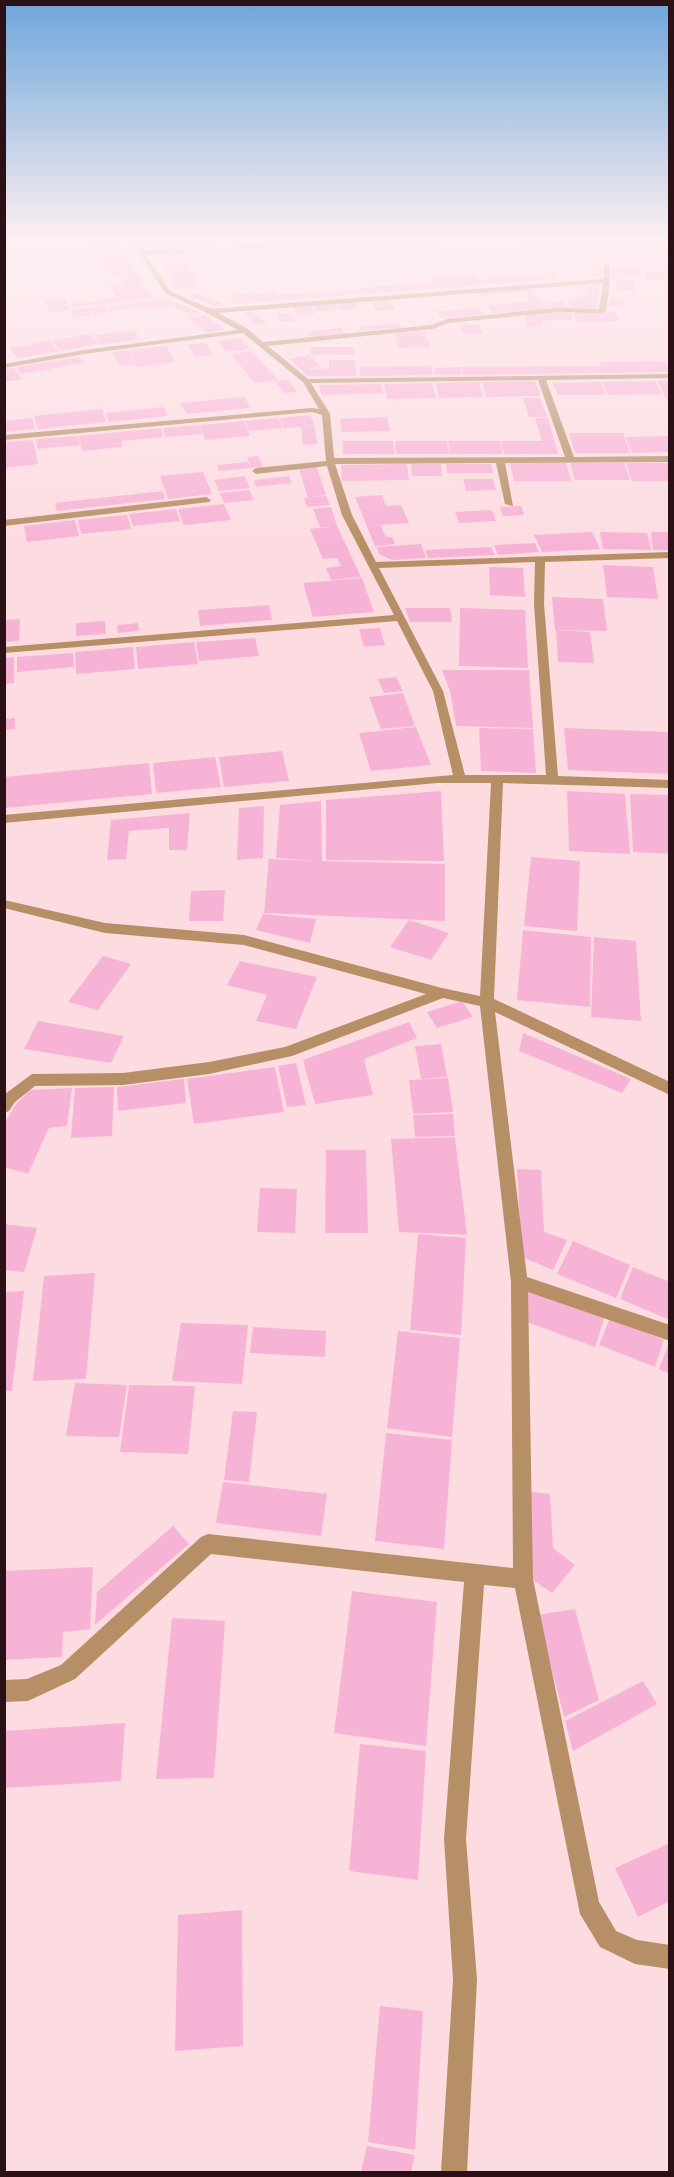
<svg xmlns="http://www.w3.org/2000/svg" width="674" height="2177" viewBox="0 0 674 2177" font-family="'Fira Sans',sans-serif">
  <rect width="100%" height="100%" fill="#fcdce1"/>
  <path fill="#fdc9d2" d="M500,239H669V266L560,261Z"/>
  <path fill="#f7b3d6" d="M92,239H118L127,260L153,298L120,302L109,284L124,283L119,274L111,275L103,263L115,261L102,262L97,251H93L90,243H94Z
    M217,239L218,245L172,247L170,242Z
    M264,239H303V241L265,243Z
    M485,239L488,243L447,246L443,240Z
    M441,240L445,246L410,248L406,241Z
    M168,241L170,247L144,249L142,242Z
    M405,242L408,247L371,249L368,243Z
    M365,244L368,249L327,251L325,246Z
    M323,246L326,251L292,253L290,247Z
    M288,248L291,256L256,258L253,249Z
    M252,249L256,260L226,262L223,255L191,256V252Z
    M189,252V256L155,257V254Z
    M186,262L200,287L176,289L163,264Z
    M589,265H600L599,277H592V269H589Z
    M609,267L640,268L642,274H622L623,278H612Z
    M644,271H670V279H646Z
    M554,272L561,279L361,294L358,288L436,283L432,278L474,275L477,280Z
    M616,280L635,281L634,291L615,290Z
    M600,284L597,308H570L569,300H577L578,295L586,296L588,288L578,286Z
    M520,289L522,292L480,296L478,292Z
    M522,289H530L540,300L531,301Z
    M357,290L360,294L282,300L280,295Z
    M277,292L281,300L234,303L231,295Z
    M196,293L225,305L216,307L188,295Z
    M116,298L119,302L72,307L70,304Z
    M167,298L201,313L192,315L169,305L148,309L140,307L137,303Z
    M610,298L624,299L623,306L609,305Z
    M64,299L70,310L51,312L45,301Z
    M389,300L395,309L377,311L371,301Z
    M542,301L549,309L493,314L486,305Z
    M355,302L359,309L340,310L337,303Z
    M563,302L568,308L551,309L547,303Z
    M136,303L138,307L109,311L107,307Z
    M335,303L338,310L316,312L313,305Z
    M311,305L315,314L297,315L293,307Z
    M105,307L108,313L93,314L90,308Z
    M88,308L91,315L74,317L71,310Z
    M479,308L484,315L441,318L436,311Z
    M253,312L267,323L257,325L244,313Z
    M571,312L573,320L542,321V327H527L526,314Z
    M573,312H615L619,321H576Z
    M290,313L294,321L280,322L277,314Z
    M206,315L225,330L207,333L189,318Z
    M398,323L401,327L362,331L359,327Z
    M460,325H480L484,334L464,335Z
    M341,328L345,334L312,337L307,332Z
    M134,330L140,339L100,344L95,335Z
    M425,332L430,347L399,348L394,333Z
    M89,334L99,344L61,351L52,341Z
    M241,338L250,349L226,352L218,341Z
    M50,341L59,351L18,358L9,348Z
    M206,343L213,355L195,357L188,345Z
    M166,346L175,362L137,367L129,350Z
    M311,347H354V355H311Z
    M128,350L135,364L120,366L113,352Z
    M252,351L269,370L259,372L269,370L278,380L255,383L230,354Z
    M309,355L321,366L304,370L329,368V360H355L356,376H308L289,359Z
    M79,357L85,363L21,374L16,367Z
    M666,361L670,372L463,375L462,367L601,366L600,362Z
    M431,366L433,375L360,376V367Z
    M460,367L462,375H435L434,368Z
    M14,368L22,379L4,382V369Z
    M288,380L297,392L284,393L275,381Z
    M535,381L540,396L486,397L482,382Z
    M655,381L662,394L608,395L603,382Z
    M657,381H670V399H666Z
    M479,382L483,397L439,398L436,383Z
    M601,382L606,395H558L553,383Z
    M432,383L436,398L387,399L384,384Z
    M381,384L383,393L322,395L318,385Z
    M245,397L250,408L186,414L181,403Z
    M523,398H540L547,417H529Z
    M164,407L168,416L109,422L106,413Z
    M102,409L106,422L38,429L34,416Z
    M310,415L315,426L306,427H315L317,444L303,445L301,427L284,428L279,418Z
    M387,417L390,431L342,432L340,419Z
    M32,418L35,429L4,432V421Z
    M278,418L283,428L249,431L245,421Z
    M535,418H548L558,454H504L501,441H542Z
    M244,421L250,436L205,440L200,425Z
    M199,425L202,434L165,437L163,428Z
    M161,428L163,437L121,441L122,447L82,451L79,436Z
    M569,433H623L630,453H575Z
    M78,436L80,445L37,449L36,439Z
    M670,436V452L632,453L625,437Z
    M33,440L38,464L4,468V442Z
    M343,441H393L394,454H343Z
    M395,441H447L449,454H396Z
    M448,441H500L502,454H450Z
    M258,456L263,467L251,468L247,457Z
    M248,462L251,468L219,471L217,465Z
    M510,463H566L571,481H514Z
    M570,463H624L630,480H575Z
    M626,463H670V481H632Z
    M407,464L409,480L342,481L341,465Z
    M411,464H441L442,476H412Z
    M446,464H491L493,473H447Z
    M317,467L326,495L311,497L326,496L330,505L307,507L304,498H308L299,468Z
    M203,472L212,494L168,499L160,476Z
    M245,476L250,488L219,491L214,480Z
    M289,476L292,483L256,487L254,480Z
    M463,479H493L496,490L466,491Z
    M249,490L254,500L224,503L220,493Z
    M163,491L165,499L57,511L55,503Z
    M382,495L386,506L401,505L409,523L380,525L386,537H392L395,544L375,546L355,497Z
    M224,504L231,520L184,525L178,509Z
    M521,506L524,515L503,516L500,507Z
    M331,507L337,526L361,577L331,580L326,568L341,566L337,558L323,559L310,529L329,527H320L313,509Z
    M176,509L180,521L133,526L129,514Z
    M492,510L496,521L459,523L455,512Z
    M127,515L131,529L81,534L78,520Z
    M75,520L79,536L27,542L24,526Z
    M592,532L600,549L542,552L534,535Z
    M600,532L647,533L651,550L603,549Z
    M651,532H670V550H653Z
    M535,543L539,552L498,555L494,545Z
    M421,544L426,558L392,560L379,554L377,547Z
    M491,547L495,555L428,558L425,550Z
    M603,565L653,567L658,599L607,597Z
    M489,567L523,568L525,597L490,595Z
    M362,578L374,612L313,617L303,583Z
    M552,597L603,599L607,631L555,630Z
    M269,605L272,620L200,626L198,610Z
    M405,608H450L452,622H410Z
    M460,608L525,610L528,668L459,666Z
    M20,619L19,641L4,642V620Z
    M105,621L106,634L76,636V623Z
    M138,623L139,631L118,633L117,625Z
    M380,628L385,645L364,647L359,629Z
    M556,630L590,632L594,663L558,662Z
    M255,638L259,656L199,661L196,642Z
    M194,642L198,664L138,669L136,647Z
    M133,647L135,669L76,674L75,652Z
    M73,653L74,667L17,672V657Z
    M14,657V683L4,684V658Z
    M442,670H529L533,728L456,726L450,691Z
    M396,677L403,691L384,693L378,679Z
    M403,693L415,726L381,729L369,697Z
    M15,718V729L4,730V719Z
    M416,727L431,765L371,771L359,733Z
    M479,728L533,729L536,773L481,771Z
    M564,728L670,732V774L568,770Z
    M282,751L289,781L224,787L219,757Z
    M215,757L221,787L156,793L153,763Z
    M149,763L152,794L4,808V777Z
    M441,791L444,861L326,860V800Z
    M567,791L625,794L630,854L569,851Z
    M630,794L670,795V854L633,852Z
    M321,801L322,861L445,864V921L264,913L269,859L317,861L276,858L280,805Z
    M264,806L263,858L237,860L239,808Z
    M190,813L187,850H169V828L129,831L126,859L107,860L111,820Z
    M531,857L580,861L577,931L524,926Z
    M225,890L223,921H189L191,891Z
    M263,914L316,919L310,943L256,930Z
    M409,920L449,933L431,960L390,947Z
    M523,930L591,937L590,1007L517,1000Z
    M594,937L636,941L641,1021L591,1017Z
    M103,956L131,964L98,1010L68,1002Z
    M240,961L317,977L296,1029L256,1021L267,995L227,985Z
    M462,1001L473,1017L437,1028L427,1012Z
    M38,1021L124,1036L111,1063L24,1049Z
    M409,1022L417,1038L364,1059L373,1095L315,1104L303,1060Z
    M523,1033L631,1079L622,1093L519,1051Z
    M441,1044L447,1077L421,1079L415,1046Z
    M296,1063L306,1105L287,1107L278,1066Z
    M275,1067L284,1112L194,1124L187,1079Z
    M448,1078L453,1112L413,1114L409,1080Z
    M184,1079L186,1103L118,1111L117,1087Z
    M114,1087L112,1136L71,1138L75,1088Z
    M72,1088L67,1126L49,1128L28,1174L4,1167V1124L16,1104L30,1090Z
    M453,1114L455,1136L415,1137L413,1115Z
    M455,1137L467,1235L399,1232L391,1139Z
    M326,1150H366L368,1233H325Z
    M517,1169L541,1170L544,1232L567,1240L553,1270L522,1257Z
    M260,1188L297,1189L295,1233L257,1232Z
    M4,1224L37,1228L24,1272L4,1270Z
    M418,1234L466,1238L461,1335L410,1330Z
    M573,1241L630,1265L616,1298L557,1274Z
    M633,1267L670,1282V1320L620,1299Z
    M95,1273L86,1379L33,1381L44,1276Z
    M526,1289L605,1316L595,1347L524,1321Z
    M24,1291L12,1391H4V1292Z
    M610,1318L664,1340L655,1367L599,1345Z
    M181,1323L248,1325L242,1384L172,1381Z
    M253,1327L326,1331L325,1357L250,1353Z
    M398,1331L460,1338L452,1437L387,1428Z
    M669,1343H670V1374L659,1369Z
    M75,1383L127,1385L119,1437L66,1436Z
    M129,1385L195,1386L188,1454L120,1452Z
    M233,1411L257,1412L249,1482L224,1480Z
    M386,1433L452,1440L444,1549L375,1541Z
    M223,1482L327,1494L321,1536L216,1523Z
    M523,1491L550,1494L553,1548L575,1565L552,1593L519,1571Z
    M173,1526L189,1544L95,1625L97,1592Z
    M93,1567L90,1629L63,1632L62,1657L4,1660V1571Z
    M352,1591L437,1602L426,1746L334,1733Z
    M575,1609L599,1700L564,1717L538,1615Z
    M172,1618L225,1621L214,1778L156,1779Z
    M643,1681L657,1704L573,1751L565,1721Z
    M125,1723L121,1781L4,1788V1731Z
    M360,1744L426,1751L418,1880L349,1871Z
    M670,1843V1901L638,1917L615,1868Z
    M242,1910L243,2046L175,2051L178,1915Z
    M380,2006L423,2011L415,2150L368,2142Z
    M367,2146L415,2155L411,2172H361Z"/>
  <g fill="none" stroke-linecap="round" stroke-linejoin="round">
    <path fill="#b68f66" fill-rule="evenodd" d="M130,239H137L144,251L364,239H413L146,255L170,291L211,309L604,279V265L609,264L610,281L606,311L602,313L556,312L448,323L433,329L268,346L308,379L670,374V378L546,380L574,457L670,456V462L505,463L513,506L505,504L496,463L335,464L352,515L376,562L670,552V558L545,562L544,604L558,776L670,780V788L503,783L494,999L670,1082V1095L495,1012L527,1277L670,1325V1341L528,1292L533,1579L599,1902L616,1931L637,1940L670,1945V1969L635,1964L600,1947L580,1914L515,1588L484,1585L466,1839L477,1980L467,2172H441L453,1980L444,1839L464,1582L211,1554L75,1679L28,1701L4,1702V1680L27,1679L61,1665L201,1537L208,1534L513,1568L511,1282L480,1006L443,998L292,1056L209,1074L123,1085L35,1086L15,1102L9,1111L4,1113L5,1094L32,1074L123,1073L209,1062L285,1047L426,994L244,945L105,933L4,908V900L105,923L244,935L442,988L480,996L491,783H437L4,823V815L453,775L433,691L397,621L4,653V647L394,615L342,515L327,466L256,474L252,471L256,468L326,461L322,415L312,412L4,440V435L312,408L319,409L303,382L243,333L84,354L4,368V364L84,350L238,330L207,313L165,293ZM603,283L599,309L556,308L447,319L432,325L263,342L248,329L218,313ZM538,380L565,457L334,458L330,414L311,383ZM535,562L534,604L546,775H465L443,691L379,568Z
      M206,497L211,500L209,502L4,526V520Z"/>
  </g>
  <linearGradient id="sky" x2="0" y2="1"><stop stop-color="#6da6db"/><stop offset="0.44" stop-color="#feeff2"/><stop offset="1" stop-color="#feeff2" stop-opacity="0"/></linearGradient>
  <rect width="674" height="544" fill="url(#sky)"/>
  <rect width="674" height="2177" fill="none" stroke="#2b1016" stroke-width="12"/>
</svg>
